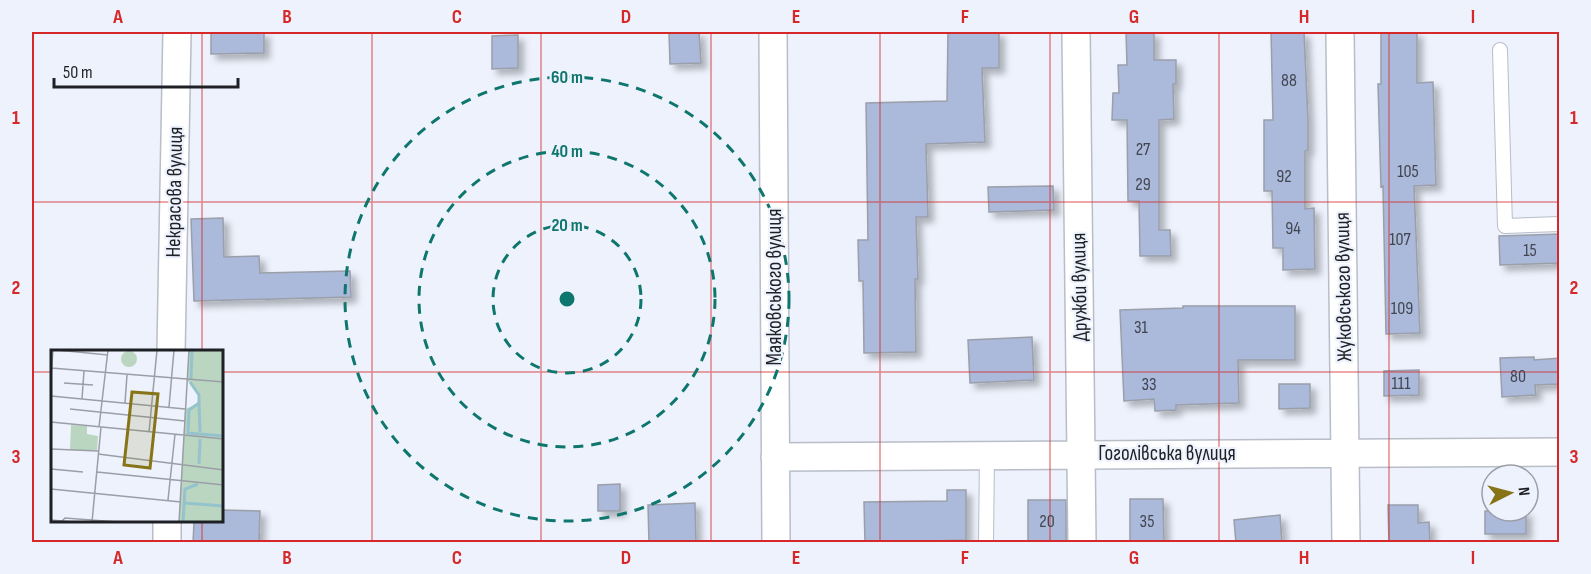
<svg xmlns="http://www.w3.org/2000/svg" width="1591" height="574" viewBox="0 0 1591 574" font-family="'Sofia Sans Condensed',sans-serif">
  <defs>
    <filter id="shadow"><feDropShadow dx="5.5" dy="5.5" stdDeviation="3" flood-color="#0004"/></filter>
  </defs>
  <rect width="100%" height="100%" fill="#edf2fd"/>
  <path fill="#abb9da" stroke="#9a9faa" stroke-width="1.5" filter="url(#shadow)" d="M211,32H264V53L211,54Z
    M669,32H699L701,63L670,64Z
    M948,32H999V68H982L985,142L926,144L928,217H916L918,279H915L916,352L864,353L863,281H859L858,240H868L866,103L947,101Z
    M1126,32H1154V60H1176V84H1173L1174,119L1159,120V230H1170L1171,256H1140L1139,201H1128L1127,120H1112L1113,93H1119L1118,65H1127Z
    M1271,32H1304L1308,120V150L1305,151V209L1314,208L1315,269L1283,270V248H1273L1272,191H1264V120H1273Z
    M1381,32H1417V83L1433,82L1436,185L1414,186L1420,333L1386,334L1383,186L1381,187L1378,84H1381Z
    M518,35V68L492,69V36Z
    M1053,186L1054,210L989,212L988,187Z
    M223,218L224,257L259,256L260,273L350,271L351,297L194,301L191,219Z
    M1560,234V263L1500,265L1499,236Z
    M1183,306H1295V360H1238L1239,403L1176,405V410L1155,411L1154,399L1124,401L1120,310L1183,308Z
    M1032,337L1034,380L970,383L968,340Z
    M1534,357V360L1560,358V384L1535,385L1536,395L1502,397L1500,358Z
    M1419,370V395L1384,396V371Z
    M1279,384H1310V408L1279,409Z
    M620,484V511H598V485Z
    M947,490H966V540L865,543L864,502L947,501Z
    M1130,499H1163L1164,543H1130Z
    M1028,500H1066V543H1028Z
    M695,503L696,543H649L648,505Z
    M1388,505H1418V523L1429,522L1430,543H1389Z
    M222,510L260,511L259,543H193L194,522H222Z
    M1485,511H1526V534H1485Z
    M1280,515L1282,543H1236L1234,520Z"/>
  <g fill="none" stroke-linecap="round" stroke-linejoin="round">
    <defs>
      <path id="lane" d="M1500,50L1505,226L1560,224
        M986,542L987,455"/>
      <path id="street" d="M773,32L776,542
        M1076,32L1082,542
        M1340,32L1346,542
        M171,352L177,32
        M775,457L1560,452
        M167,542V522"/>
    </defs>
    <use href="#lane" stroke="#b8bdc8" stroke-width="16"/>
    <use href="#street" stroke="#b8bdc8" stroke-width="30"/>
    <use href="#lane" stroke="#fff" stroke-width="14"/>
    <use href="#street" stroke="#fff" stroke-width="27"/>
  </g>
  <path fill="none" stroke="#d62828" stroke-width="1.5" stroke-opacity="0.55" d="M202,32V352M372,32V542M541,32V542M711,32V542M880,32V542M1050,32V542M1219,32V542M1389,32V542M32,202H1560M32,372H52M222,372H1560M202,522V542"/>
  <g fill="none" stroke="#0f766e" stroke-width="3" stroke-dasharray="10 8">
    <circle cx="567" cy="299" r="74"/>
    <circle cx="567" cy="299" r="148"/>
    <circle cx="567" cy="299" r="222"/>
  </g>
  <g text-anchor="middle" stroke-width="4.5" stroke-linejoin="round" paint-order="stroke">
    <g font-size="18" fill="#424652">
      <text x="1289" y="86">88</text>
      <text x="1143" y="155">27</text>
      <text x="1408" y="177">105</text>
      <text x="1284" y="182">92</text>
      <text x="1143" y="190">29</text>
      <text x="1293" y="234">94</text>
      <text x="1400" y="245">107</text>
      <text x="1530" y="256">15</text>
      <text x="1402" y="314">109</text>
      <text x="1141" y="333">31</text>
      <text x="1518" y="382">80</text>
      <text x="1401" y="389">111</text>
      <text x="1149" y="390">33</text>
      <text x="1047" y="527">20</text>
      <text x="1147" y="527">35</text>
    </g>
    <g font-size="21" fill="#1f2025" stroke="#edf2fd">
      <text transform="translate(174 192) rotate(-89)" y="7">Некрасова вулиця</text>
      <text transform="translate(774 287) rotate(-90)" y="7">Маяковського вулиця</text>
      <text transform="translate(1079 287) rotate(-91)" y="7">Дружби вулиця</text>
      <text transform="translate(1343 287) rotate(-91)" y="7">Жуковського вулиця</text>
      <text x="1167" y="460">Гоголівська вулиця</text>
    </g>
  </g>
  <g transform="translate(51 350)">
    <rect width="172" height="172" fill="#edf2fd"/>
    <path d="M138,0H172V172H128L134,59L149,53V45L136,30ZM70 9a8 8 0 1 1 16 0a8 8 0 1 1-16 0ZM20,75L36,76V84L47,86L46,100H19Z" fill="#bad6c0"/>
    <path fill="none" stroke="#95c3cd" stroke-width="3" d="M140,29L141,0M139,32L148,45V53L138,60L137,83L173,86M148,54L149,82M148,114L149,89M133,153L173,156M132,172L134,139L147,134"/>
    <path fill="none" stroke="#9b9ea7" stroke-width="1.5" d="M6,0L57,5M0,18L173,32M0,27L2,0M13,33L42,35M0,46L134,59M31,49L33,21M74,53L76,25M118,57L123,0M19,59L134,71M0,72L173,89M48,77L57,0M98,82L106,0M0,99L47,101M47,104L173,120M0,119L32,122M46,122L173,135M0,139L130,152M117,150L124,84M0,170L22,172M11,171L14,168L67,172M41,172L50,77M128,172L138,0"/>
    <path fill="#867416" fill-opacity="0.15" stroke="#867416" stroke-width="3" d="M81,42L107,44L99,118L73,115Z"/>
    <rect width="172" height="172" fill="none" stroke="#1f2025" stroke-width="3"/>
  </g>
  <circle cx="567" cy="299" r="9" fill="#0f766e" stroke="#edf2fd" stroke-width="3"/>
  <g font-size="18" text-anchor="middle" font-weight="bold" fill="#0f766e" stroke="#edf2fd" stroke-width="4.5" stroke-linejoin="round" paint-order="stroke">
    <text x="567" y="83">60 m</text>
    <text x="567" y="157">40 m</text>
    <text x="567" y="231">20 m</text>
  </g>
  <rect width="1591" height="574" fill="none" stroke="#edf2fd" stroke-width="66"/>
  <g transform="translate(1510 493) rotate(84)"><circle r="28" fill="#edf2fd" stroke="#9b9ea7" stroke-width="1.5"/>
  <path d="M0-4.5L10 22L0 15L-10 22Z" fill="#867416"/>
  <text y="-9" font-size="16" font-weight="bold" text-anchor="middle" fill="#1f2025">N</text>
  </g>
  <path d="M54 78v9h184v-9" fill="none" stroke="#1f2025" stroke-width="3"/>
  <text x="63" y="78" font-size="18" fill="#1f2025" stroke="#edf2fd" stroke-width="4.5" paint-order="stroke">50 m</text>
  <rect x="33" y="33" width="1525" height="508" fill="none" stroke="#d62828" stroke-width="2"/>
  <g font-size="20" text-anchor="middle" font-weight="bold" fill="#d62828">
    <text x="118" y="23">A</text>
    <text x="287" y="23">B</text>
    <text x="457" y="23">C</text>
    <text x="626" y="23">D</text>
    <text x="796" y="23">E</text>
    <text x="965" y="23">F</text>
    <text x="1134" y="23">G</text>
    <text x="1304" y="23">H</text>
    <text x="1473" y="23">I</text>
    <text x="16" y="124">1</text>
    <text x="1574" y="124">1</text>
    <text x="16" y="294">2</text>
    <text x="1574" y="294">2</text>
    <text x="16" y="463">3</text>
    <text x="1574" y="463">3</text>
    <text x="118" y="564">A</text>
    <text x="287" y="564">B</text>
    <text x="457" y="564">C</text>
    <text x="626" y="564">D</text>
    <text x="796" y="564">E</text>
    <text x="965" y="564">F</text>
    <text x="1134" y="564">G</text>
    <text x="1304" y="564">H</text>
    <text x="1473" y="564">I</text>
  </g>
</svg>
